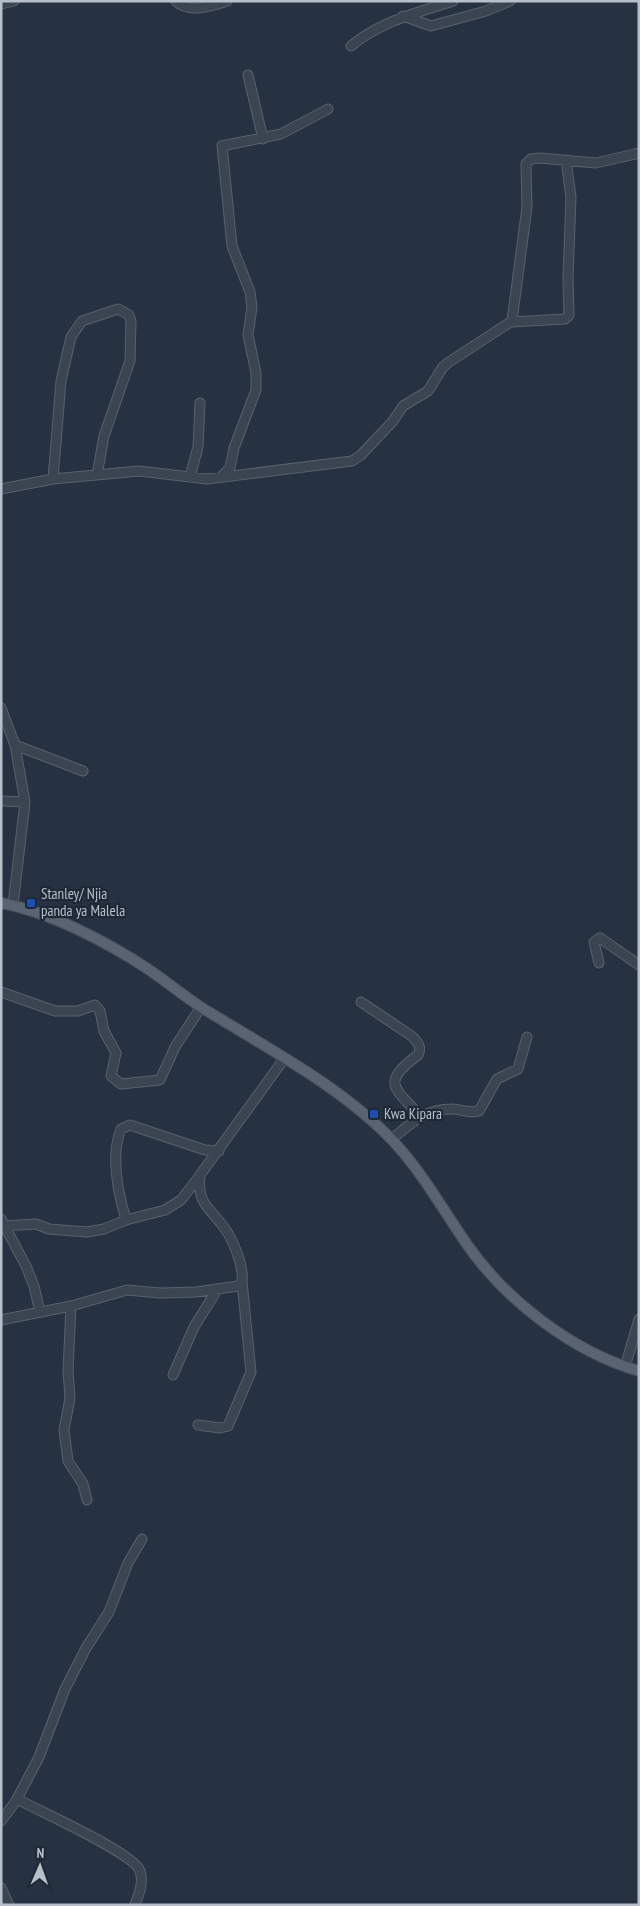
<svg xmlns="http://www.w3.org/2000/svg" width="640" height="1906" viewBox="0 0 640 1906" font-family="'PT Sans Narrow',sans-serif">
  <rect width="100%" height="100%" fill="#263241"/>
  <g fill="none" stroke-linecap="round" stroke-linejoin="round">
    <defs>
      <path id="minor" d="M176,1C189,14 211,6 227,1
        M1,4L14,1
        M403,16L431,26L486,11L510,1
        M351,46C381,21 417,13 453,1
        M248,75L263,139
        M511,322L565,319L569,315L568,278L571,197L566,160
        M190,477L198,447L200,403
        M221,477L230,468L234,448L256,390V373L248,335L252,307L250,292L232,246L222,146L281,134L328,109
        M53,479L61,381L71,337L82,321L118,309L129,315L131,321L130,361L104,436L97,475
        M1,489L53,479L139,471L207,479L352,461L361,455L393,421L403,406L428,391L443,367L449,362L512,321L527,207L526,164L531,159L540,158L596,163L639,153
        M1,708L15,745L25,802L13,905
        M15,745L83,771
        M1,801L25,802
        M599,963L594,942L600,938L639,965
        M1,992L55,1011H78L95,1005L100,1011L104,1031L116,1053L111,1076L121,1084L160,1080L175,1047L201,1007
        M361,1002L413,1037C418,1043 422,1047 418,1055C379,1084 396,1088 420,1116
        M392,1139C411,1123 425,1109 452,1109C462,1109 469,1114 479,1111L497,1079L518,1069L527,1037
        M1,1219L26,1266L34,1286L40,1312
        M126,1220C118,1193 110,1156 121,1129L130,1125L205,1150L219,1151
        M3,1226L36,1224L49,1229L87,1232L104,1229L126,1220L165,1210L181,1200L198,1178
        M71,1306L68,1371L70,1398L64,1430L68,1461L83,1484L87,1500
        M1,1320L71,1306L127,1290L160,1293L196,1292L238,1286L242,1282C244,1266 233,1239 223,1226C208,1206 197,1203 200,1175L284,1059
        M625,1367L639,1319
        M173,1375L194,1327L217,1290
        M198,1425L220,1428L228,1426L251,1372L242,1282
        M17,1799C39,1811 134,1853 140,1871C144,1882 139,1894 135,1905
        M1,1821L16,1801L39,1757L65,1689L86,1648L109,1612L128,1563L142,1539
        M1,1888L9,1905"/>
      <path id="major" d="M1,903C50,912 107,942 148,969C167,982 185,997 204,1009C267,1048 342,1087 393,1141C422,1172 442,1208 466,1243C505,1300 573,1352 639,1371"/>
    </defs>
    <use href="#minor" stroke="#58626e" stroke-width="11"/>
    <use href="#major" stroke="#444d5a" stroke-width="12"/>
    <use href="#minor" stroke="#3b4451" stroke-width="9"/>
    <use href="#major" stroke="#596371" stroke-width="10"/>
  </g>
  <g fill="#1a4fb4" stroke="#1f2936" stroke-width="2">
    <rect x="26" y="898" width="10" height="10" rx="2.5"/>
    <rect x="369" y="1109" width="10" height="10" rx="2.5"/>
  </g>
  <g text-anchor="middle" stroke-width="4.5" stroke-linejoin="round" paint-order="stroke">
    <g font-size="15" fill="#b7bfcb" stroke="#1f2936" text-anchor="start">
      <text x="41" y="899">Stanley/ Njia<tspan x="41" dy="17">panda ya Malela</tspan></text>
      <text x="384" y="1119">Kwa Kipara</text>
    </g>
  </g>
  <rect width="640" height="1906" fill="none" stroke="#b7bfcb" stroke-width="5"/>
  <g transform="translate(40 1866) rotate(2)" stroke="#1f2936" stroke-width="4" paint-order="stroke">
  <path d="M0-4L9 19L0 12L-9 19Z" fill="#b7bfcb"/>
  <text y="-8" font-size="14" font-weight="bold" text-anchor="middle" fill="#b7bfcb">N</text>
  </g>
</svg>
